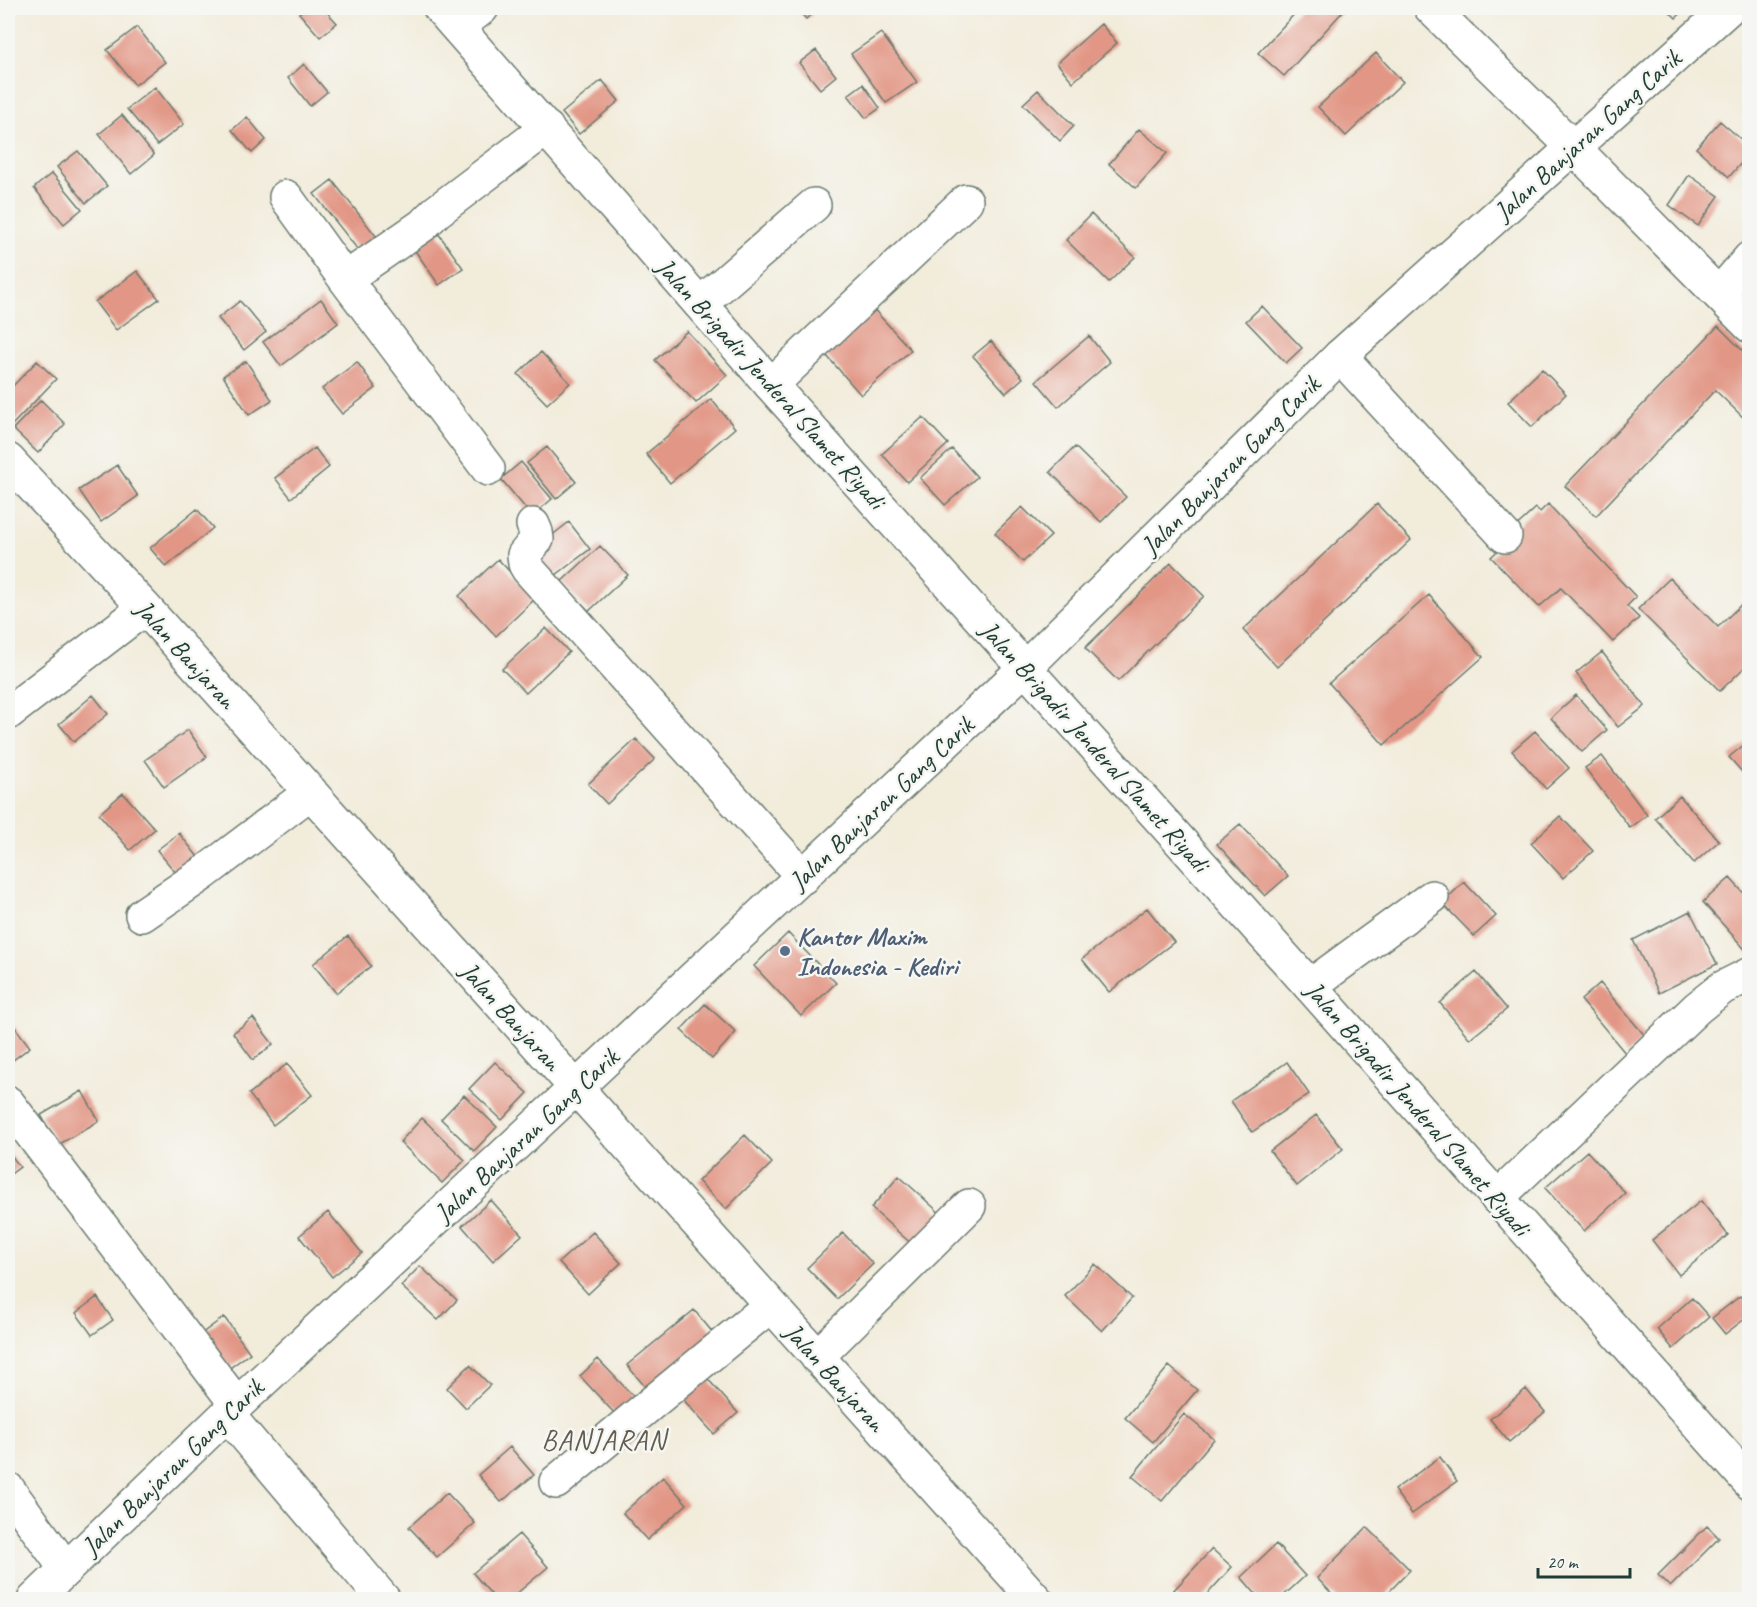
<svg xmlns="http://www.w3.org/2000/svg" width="1757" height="1607" viewBox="0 0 1757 1607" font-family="Caveat,sans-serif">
  <rect width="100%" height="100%" fill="#f6f6f2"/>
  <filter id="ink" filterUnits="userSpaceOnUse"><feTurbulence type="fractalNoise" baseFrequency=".0167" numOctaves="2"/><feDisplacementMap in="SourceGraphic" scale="12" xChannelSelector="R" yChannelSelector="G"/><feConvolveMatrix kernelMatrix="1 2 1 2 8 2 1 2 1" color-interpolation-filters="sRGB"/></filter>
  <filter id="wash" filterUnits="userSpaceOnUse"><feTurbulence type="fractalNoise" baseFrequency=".008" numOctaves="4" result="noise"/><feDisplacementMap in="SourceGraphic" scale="24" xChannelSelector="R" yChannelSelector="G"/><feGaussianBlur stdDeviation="1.35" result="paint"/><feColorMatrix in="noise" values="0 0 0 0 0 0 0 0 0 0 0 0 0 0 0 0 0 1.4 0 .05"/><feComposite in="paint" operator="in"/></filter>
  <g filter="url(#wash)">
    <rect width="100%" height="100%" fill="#f2ecdb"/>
    <g id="blocks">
      <path fill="#e29685" d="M305,8H323L337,23L320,37L299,13Z
        M796,8H815L817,10L806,19Z
        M1300,8H1346L1284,76L1258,53Z
        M1666,8H1687L1676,18Z
        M1101,24L1117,43L1073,82L1057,63Z
        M137,27L165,62L135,85L107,50Z
        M881,33L917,82L886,103L851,54Z
        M816,50L836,76L820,89L799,63Z
        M1376,53L1403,82L1346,136L1318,107Z
        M304,64L327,92L310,106L288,78Z
        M602,80L619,101L579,134L562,113Z
        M863,84L880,108L866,118L848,95Z
        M155,87L184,124L157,145L127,109Z
        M1038,90L1074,126L1060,141L1023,104Z
        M122,115L154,155L131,174L99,134Z
        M247,117L266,140L252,153L232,130Z
        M1720,121L1750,147V153L1729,177L1696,148Z
        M1139,129L1167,153L1136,188L1109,164Z
        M78,151L107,186L86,203L57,167Z
        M52,173L82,209L64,224L34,188Z
        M1689,175L1719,196L1698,226L1669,205Z
        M332,180L380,241L362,255L314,194Z
        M1091,214L1135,257L1109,282L1066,240Z
        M433,226L463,268L439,285L409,242Z
        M137,271L159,299L116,330L95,302Z
        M321,299L338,323L281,366L263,342Z
        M240,301L266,332L244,350L218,318Z
        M869,304L911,350L861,395L820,348Z
        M1262,306L1302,348L1286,363L1246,321Z
        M1718,326L1750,358V424L1715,390L1596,516L1565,486Z
        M687,331L727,375L696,403L655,360Z
        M1089,336L1110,362L1058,407L1036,381Z
        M991,341L1023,378L1006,393L973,356Z
        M541,352L570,383L547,404L518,374Z
        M37,361L56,379L11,426L8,422V391Z
        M246,361L272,400L249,415L223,376Z
        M357,362L376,388L342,414L322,389Z
        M1542,369L1566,394L1532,427L1508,402Z
        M711,399L735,428L670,483L646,454Z
        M41,400L65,424L38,453L13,429Z
        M923,417L948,444L907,482L882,454Z
        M547,447L576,482L556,499L527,463Z
        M1075,447L1126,497L1101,522L1050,472Z
        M315,448L329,467L291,498L275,478Z
        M952,449L977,477L945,505L920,478Z
        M521,462L552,499L532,516L501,479Z
        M117,465L138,496L101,522L79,490Z
        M1377,504L1411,540L1277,667L1243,630Z
        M1548,504L1636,597L1627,606L1639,618L1613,642L1561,588L1539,607L1491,557L1513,536L1510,532L1536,508L1540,512Z
        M1022,507L1051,536L1023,562L995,533Z
        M197,509L213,528L166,567L150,548Z
        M569,522L590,549L552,578L531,552Z
        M600,546L628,575L589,611L561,582Z
        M498,559L535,599L496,636L459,596Z
        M1171,563L1204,596L1118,681L1085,648Z
        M1670,578L1718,627L1750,596V662L1720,691L1638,609Z
        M1429,595L1483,657L1384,745L1329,683Z
        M546,628L569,652L526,693L502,669Z
        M1602,652L1645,706L1618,727L1576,673Z
        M93,695L108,714L74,742L59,724Z
        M1576,695L1607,730L1582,752L1551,718Z
        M188,730L207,757L164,787L145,760Z
        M1535,731L1569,768L1546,789L1512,751Z
        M636,739L655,759L607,804L588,784Z
        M1750,740V781L1729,757Z
        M1602,756L1647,815L1630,828L1585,768Z
        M123,793L155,829L130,850L99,814Z
        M1680,796L1719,841L1694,863L1655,818Z
        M1560,816L1593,851L1563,878L1531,843Z
        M1240,824L1288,876L1265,896L1217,844Z
        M179,833L202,862L181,879L157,850Z
        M1730,878L1750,900V955L1703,902Z
        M1464,882L1496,916L1474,936L1442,903Z
        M1147,908L1174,942L1109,992L1082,959Z
        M1690,911L1717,964L1659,993L1633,940Z
        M788,933L836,983L801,1016L754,966Z
        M348,936L371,966L336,993L313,964Z
        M1476,972L1507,1009L1470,1039L1440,1003Z
        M1600,983L1646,1037L1626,1054L1581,1000Z
        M705,1004L736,1032L712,1059L681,1030Z
        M253,1018L273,1044L253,1060L233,1033Z
        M11,1022L30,1047L8,1064V1024Z
        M495,1062L528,1093L502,1120L469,1089Z
        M1287,1062L1309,1094L1252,1132L1231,1101Z
        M287,1064L312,1095L273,1125L249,1094Z
        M82,1091L99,1121L58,1145L41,1115Z
        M464,1095L497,1127L474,1151L441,1119Z
        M1316,1115L1343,1149L1297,1186L1270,1151Z
        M422,1118L465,1160L442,1183L400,1142Z
        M745,1135L772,1163L726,1209L698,1181Z
        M8,1151L20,1167L8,1176Z
        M1587,1151L1625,1193L1584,1231L1545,1188Z
        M899,1176L942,1215L914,1246L871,1208Z
        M491,1200L522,1235L493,1261L462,1226Z
        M1701,1201L1728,1235L1679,1275L1652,1240Z
        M328,1212L362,1253L332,1277L299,1236Z
        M593,1232L621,1263L588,1294L559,1262Z
        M843,1233L873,1264L837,1299L807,1268Z
        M1095,1264L1132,1298L1102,1331L1065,1296Z
        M420,1266L457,1300L438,1320L401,1286Z
        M1740,1296L1750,1308V1315L1725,1334L1712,1318Z
        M97,1297L113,1320L92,1335L76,1313Z
        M1692,1298L1709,1317L1673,1349L1657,1329Z
        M694,1310L719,1340L652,1395L627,1365Z
        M224,1317L250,1353L223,1373L197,1337Z
        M598,1359L634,1397L615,1414L580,1376Z
        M470,1365L490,1385L466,1408L447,1388Z
        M1169,1366L1197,1390L1153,1442L1125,1418Z
        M706,1377L738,1413L714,1434L682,1398Z
        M1526,1389L1545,1412L1509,1442L1490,1419Z
        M1184,1414L1214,1439L1162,1501L1132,1476Z
        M510,1447L534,1475L501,1502L478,1475Z
        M1440,1457L1457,1481L1412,1514L1394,1490Z
        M663,1477L687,1504L647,1540L623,1513Z
        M447,1493L475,1523L437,1557L409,1527Z
        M1707,1526L1719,1538L1670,1587L1658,1575Z
        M1367,1527L1410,1570L1381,1600H1338L1317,1578Z
        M519,1534L548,1567L509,1600H496L473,1573Z
        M1276,1544L1305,1576L1279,1600H1261L1241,1577Z
        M1212,1549L1232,1567L1202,1600H1180L1172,1592Z"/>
    </g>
  </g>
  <g filter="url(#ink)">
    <use href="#blocks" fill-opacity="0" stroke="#697a6e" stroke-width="1.5"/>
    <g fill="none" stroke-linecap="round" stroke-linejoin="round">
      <defs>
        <path id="street" d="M1431,8L1573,147L1750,326
          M457,27L482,8
          M286,197L345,279L423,225L436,212L547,128
          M345,279L488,469
          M1719,294L1750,258
          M700,304L814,205
          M1340,356L1505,536
          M771,385L966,201
          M8,460L145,608L1036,1600
          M533,525L536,532L537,539L524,555L525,564L528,569L803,877
          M8,713L145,608
          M142,915L204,873L311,792
          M1310,986L1432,897
          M8,1103L237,1405
          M1497,1198L1697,1008L1722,988L1750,974
          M817,1357L969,1206
          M227,1414L384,1600
          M556,1482L771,1305
          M8,1489L66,1569"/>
        <path id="secondary" d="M440,8L771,385L1310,986L1750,1483
          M34,1600L227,1414L1025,668L1340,356L1729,8"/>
      </defs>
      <use href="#street" stroke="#697a6e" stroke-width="36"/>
      <use href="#secondary" stroke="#697a6e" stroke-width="36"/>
      <use href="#street" stroke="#fff" stroke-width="33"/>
      <use href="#secondary" stroke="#fff" stroke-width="33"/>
    </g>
  </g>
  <circle fill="#5c6f8a" stroke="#f6f6f2" stroke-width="2" cx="785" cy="951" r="6"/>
  <g text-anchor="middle" stroke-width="5" stroke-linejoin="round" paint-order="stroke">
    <g font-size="26" fill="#1f3d34" stroke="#f6f6f2">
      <text transform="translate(1587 135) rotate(-42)" y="9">Jalan Banjaran Gang Carik</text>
      <text transform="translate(771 383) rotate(48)" y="9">Jalan Brigadir Jenderal Slamet Riyadi</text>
      <text transform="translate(1230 465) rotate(-45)" y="9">Jalan Banjaran Gang Carik</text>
      <text transform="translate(186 654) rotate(48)" y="9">Jalan Banjaran</text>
      <text transform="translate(1095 746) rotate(48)" y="9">Jalan Brigadir Jenderal Slamet Riyadi</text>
      <text transform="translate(881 803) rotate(-43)" y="9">Jalan Banjaran Gang Carik</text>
      <text transform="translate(511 1016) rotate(48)" y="9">Jalan Banjaran</text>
      <text transform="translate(1418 1108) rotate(49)" y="9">Jalan Brigadir Jenderal Slamet Riyadi</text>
      <text transform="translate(526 1135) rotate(-43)" y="9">Jalan Banjaran Gang Carik</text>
      <text transform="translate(835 1377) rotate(48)" y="9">Jalan Banjaran</text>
      <text transform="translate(172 1467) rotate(-44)" y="9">Jalan Banjaran Gang Carik</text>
    </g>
    <g font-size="26" font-weight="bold" fill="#4e5e75" stroke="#f6f6f2" text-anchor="start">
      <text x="797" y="945">Kantor Maxim<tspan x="797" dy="30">Indonesia - Kediri</tspan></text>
    </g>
    <g font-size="28" letter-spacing="1.5" fill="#635c50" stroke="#f6f6f2">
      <text x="604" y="1449">BANJARAN</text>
    </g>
  </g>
  <rect width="1757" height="1607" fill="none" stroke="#f6f6f2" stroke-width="30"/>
  <path d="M1538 1568v9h92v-9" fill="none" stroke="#1f3d34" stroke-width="3"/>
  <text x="1547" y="1568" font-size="18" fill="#1f3d34" stroke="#f6f6f2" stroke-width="4.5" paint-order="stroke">20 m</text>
</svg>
